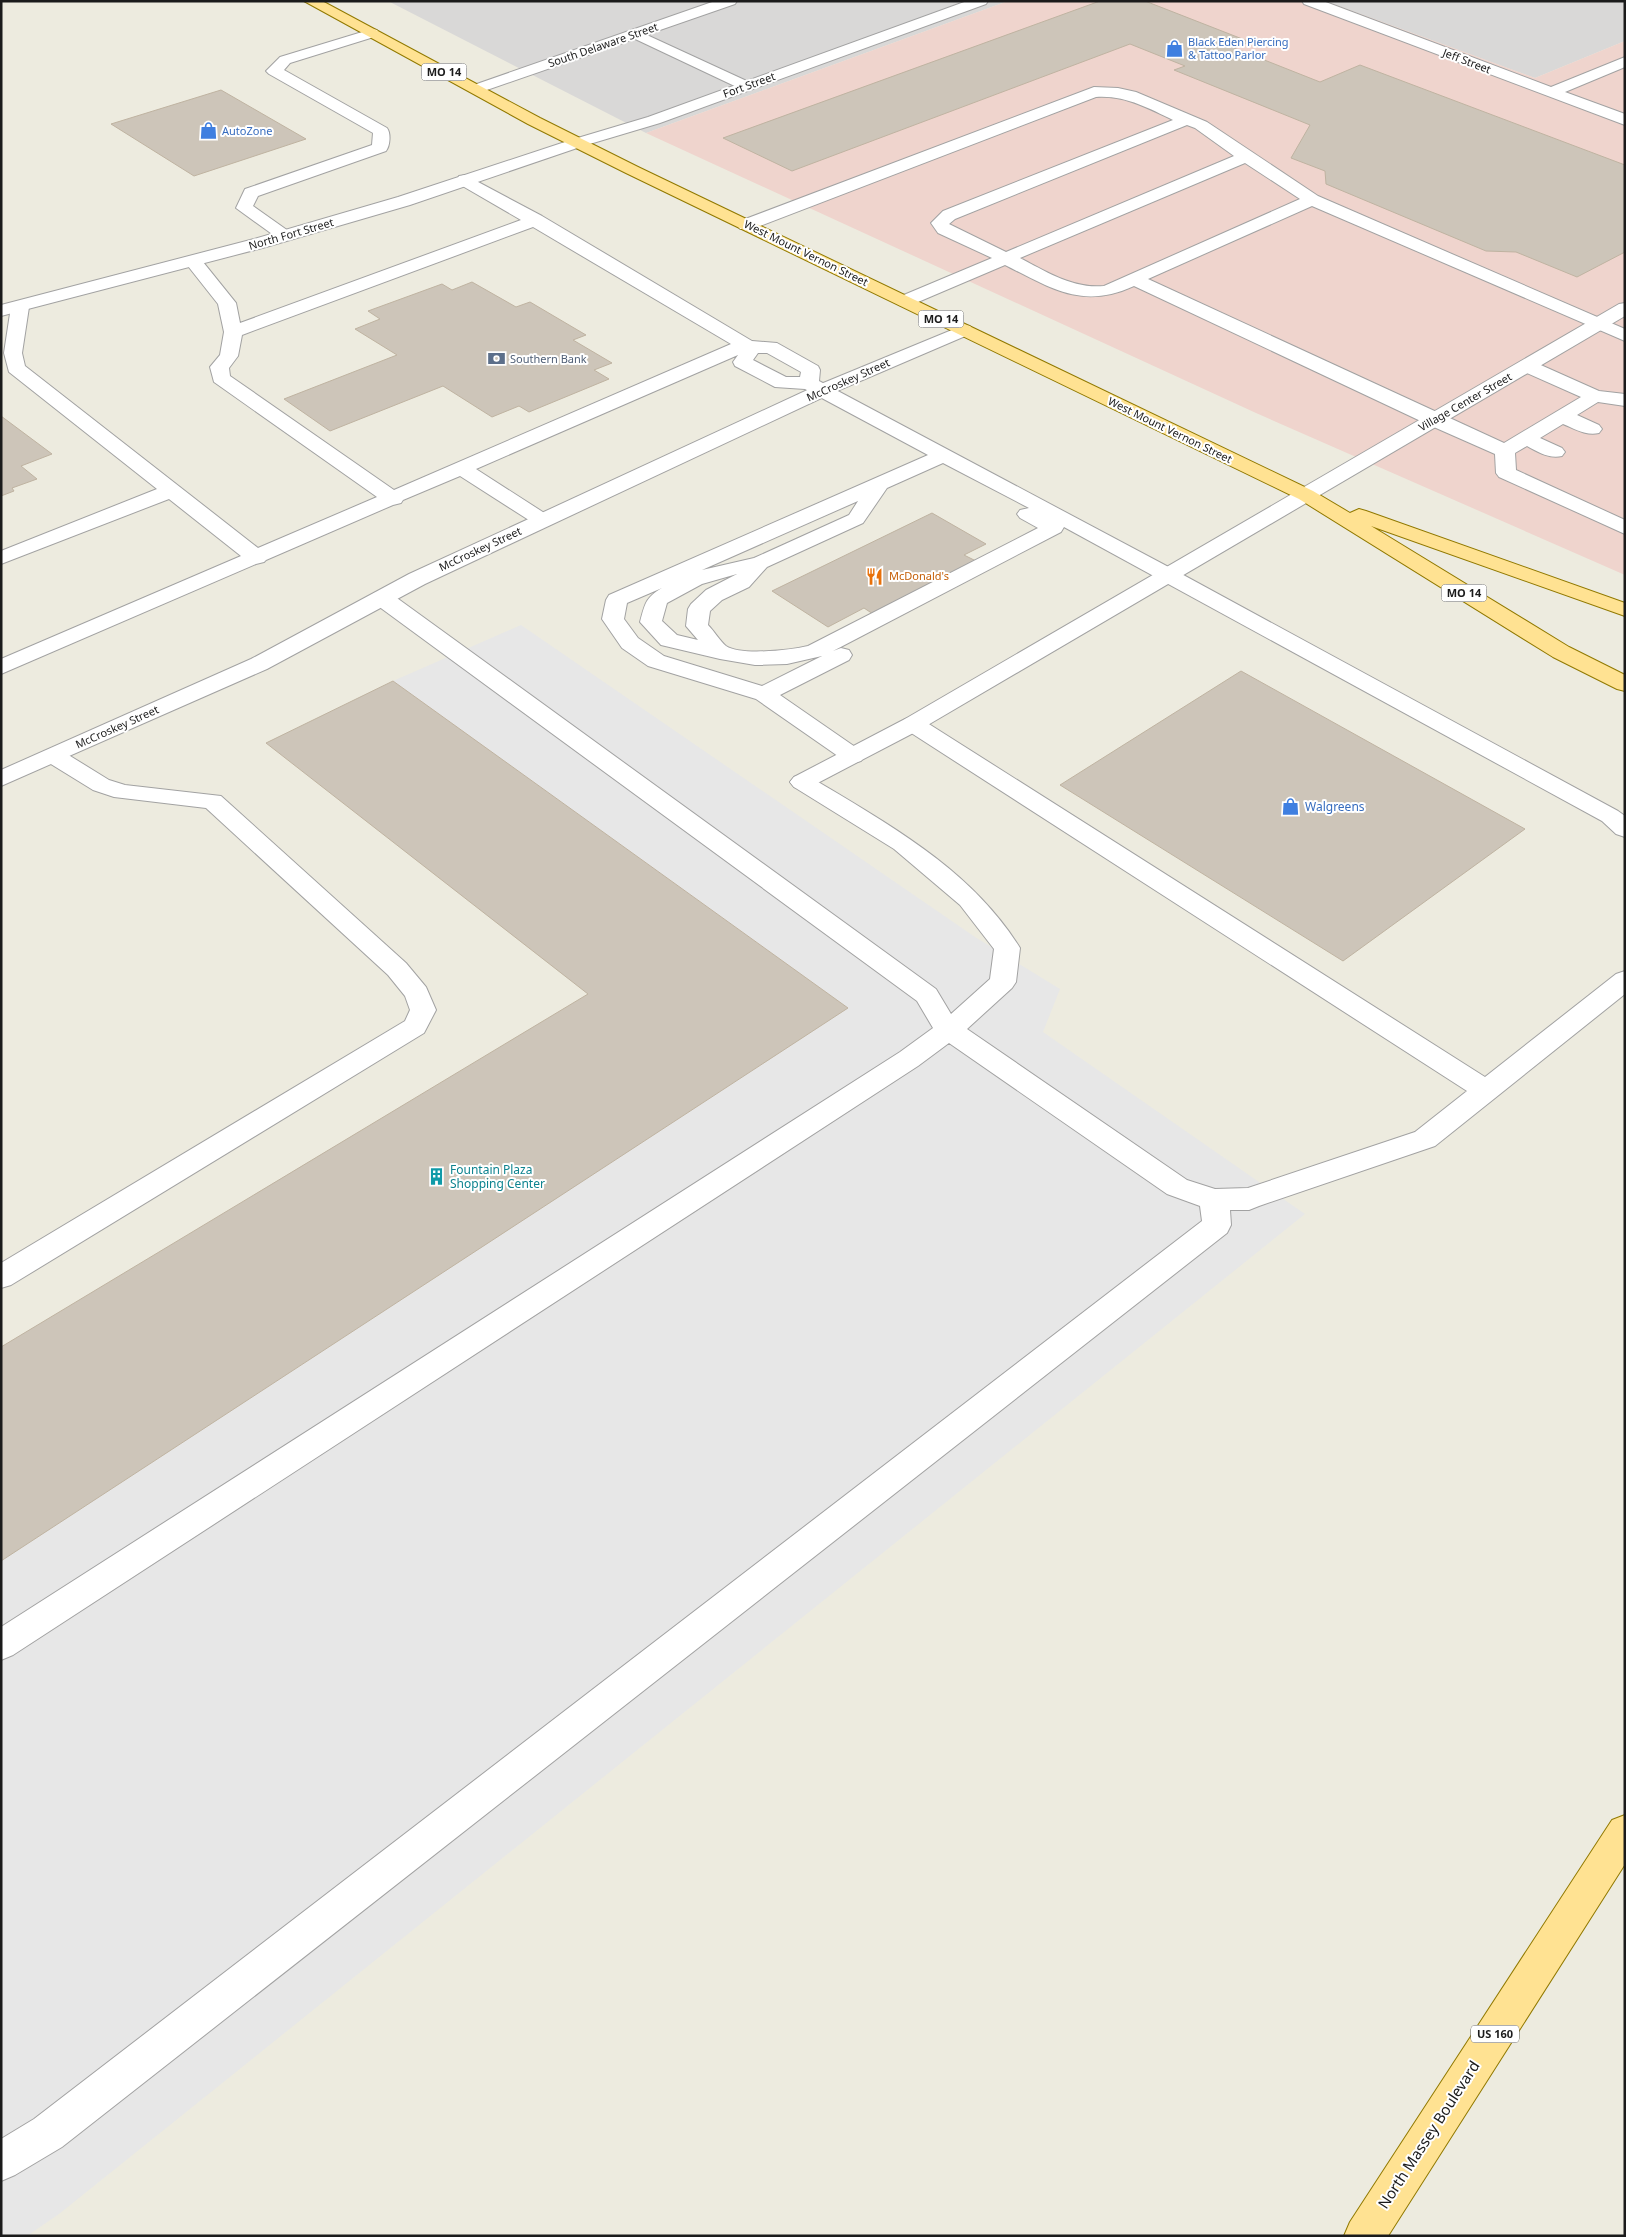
<svg xmlns="http://www.w3.org/2000/svg" width="1626" height="2237" viewBox="0 0 1626 2237" font-family="'Noto Sans',sans-serif">
  <rect width="100%" height="100%" fill="#edebdf"/>
  <path fill="#d9d8d7" d="M388,1H1008L646,133Z
    M1325,1H1625V41L1535,78Z"/>
  <path fill="#efd4cd" d="M1008,1H1325L1535,78L1625,41V575L1256,413L646,133Z"/>
  <path fill="#e7e7e7" d="M521,625L975,937L1060,989L1043,1032L1305,1214L59,2214L27,2236H1V1561L848,1008L393,681Z"/>
  <path fill="#cdc5b9" stroke="#bfb3a1" d="M1100,1H1145L1250,42L1234,48L1320,82L1360,65L1625,165V252L1577,277L1516,252L1486,251L1326,184L1325,171L1291,158L1310,125L1174,70L1185,66L1130,44L792,171L723,138Z
    M221,90L306,139L194,176L111,124Z
    M472,282L516,307L530,302L586,335L573,340L612,363L594,370L609,379L529,412L519,406L492,417L443,386L330,431L284,399L397,355L355,329L380,319L368,311L442,284L452,290Z
    M1,416L52,454L21,466L37,479L12,488L14,491L1,496Z
    M932,513L986,544L964,555L976,561L873,614L864,608L828,627L772,591Z
    M1241,671L1525,829L1343,961L1060,785Z
    M393,681L848,1008L1,1561V1347L588,994L266,743Z"/>
  <g fill="none" stroke-linecap="round" stroke-linejoin="round">
    <defs>
      <path id="lane" d="M372,29L377,30L379,33L377,36L290,63L284,70L387,128C391,133 390,146 386,151L258,196L253,206L294,235L291,239H279L236,208L245,189L372,145L373,133L269,74L266,71L280,57Z
        M636,30L751,83L754,86L751,89H741L631,37L629,34L631,31Z
        M1094,87L1118,88L1136,92L1207,122L1318,196L1625,329V341L1312,206L1148,279L1504,443L1581,397L1520,370L1518,366L1520,362L1527,360L1534,362L1599,391L1625,394V406L1598,402L1577,415L1599,425L1602,429L1599,433C1586,436 1575,429 1563,424L1540,438L1562,448L1565,452L1562,456C1549,459 1538,452 1527,446L1515,453L1516,470L1625,520V534L1499,477L1496,473L1495,454L1427,424L1134,286C1082,310 1051,288 1005,265L911,305L905,306L899,305L896,301L899,297L992,258L938,233L931,223L943,211L1173,120C1148,108 1125,95 1096,97L752,229H740L737,225L740,221ZM1187,125L1195,128L1234,156L1006,252L949,224L955,219ZM1245,163L1300,199L1104,286C1073,289 1047,272 1020,258Z
        M465,175L542,216L752,341L777,343L818,366L820,370L819,381L1176,571L1618,811L1625,816V837L1616,834L1602,821L1064,527L1061,532L833,651L841,648L849,650L852,655L849,660L780,695L861,751L865,756L861,761L853,763L845,761L756,699L648,666L622,648L602,619L606,600L609,595L928,455L805,389L775,387L735,366L733,362L738,355L476,469L549,516L552,520L549,524L542,526L535,524L460,476L403,500L401,503L393,505L266,560L264,562L256,564L1,674V659L241,556L169,499L1,564V551L157,489L9,372L4,353L11,307L14,303L20,302L26,303L29,307L22,353L25,366L258,548L377,497L214,382L210,367L220,355L224,332L218,304L184,261L187,257H199L236,303L240,323L521,220L459,184L457,180L459,176ZM533,227L731,344L394,490L230,376L229,368L238,356L242,335ZM758,353H767L801,372L800,377H786L753,360ZM943,463L1029,508L1020,510L1017,514L1020,518L1038,528L808,646C791,650 741,656 726,646C720,641 714,631 708,625L710,611L722,600L749,587L767,567L863,523L887,488ZM858,501L849,515L754,558L702,570ZM737,574L706,590L691,604L688,609L686,626L698,640L677,635L662,621L667,603L702,584ZM662,588C645,598 645,604 640,622L661,645L720,659L755,665L787,664L822,656L762,686L664,656L638,638L624,619L627,603Z
        M382,592L390,593L936,989L951,1014L990,979L994,949L960,905L894,849L794,787L790,782L794,777L802,775L810,777C888,824 971,869 1020,948L1016,982L1012,988L967,1029L1187,1180L1215,1189L1248,1188L1415,1132L1467,1091L905,729L902,724L905,719L913,717L921,719L1485,1077L1616,974L1625,971V994L1435,1146L1259,1206L1249,1210H1230L1231,1225L1227,1233L62,2147L15,2175L1,2181V2139L34,2119L1202,1221L1200,1206L1167,1194L949,1043L918,1066L13,1655L1,1660V1627L900,1052L933,1028L917,1001L374,603L371,598L374,593Z
        M54,749L62,751L109,780L125,785L221,796L406,963L426,987L436,1010L424,1033L11,1285L1,1288V1263L405,1021L410,1010L405,996L388,975L206,808L114,797L93,790L46,761L42,756L46,751Z"/>
      <path id="street" d="M715,1H737L735,4L481,92H471L468,89L471,86Z
        M967,1H988L986,4L660,123L583,146L410,205L266,247L1,316V305L254,239L398,197L571,140L648,117Z
        M1302,1H1323L1551,87L1625,57V67L1565,92L1625,114V125L1304,4Z
        M1625,303V316L921,729L810,787L802,789L794,787L790,782L794,777L905,719L1619,304Z
        M964,325L970,326L973,330L970,334L830,394L425,584L267,669L1,786V770L251,659L409,574L535,516L816,386Z"/>
      <path id="primary" d="M304,1H322L540,118L638,167L1313,491L1350,513L1359,509L1366,511L1625,603V616L1371,526L1569,647L1625,675V691L1617,689L1553,657L1299,499L626,173L528,124Z
        M1625,1815V1864L1388,2236H1344L1350,2222L1612,1820Z"/>
    </defs>
    <use href="#lane" stroke="#a2a2a2" stroke-width="2"/>
    <use href="#street" stroke="#a2a2a2" stroke-width="2"/>
    <use href="#primary" stroke="#917900" stroke-width="2"/>
    <use href="#lane" fill="#fff" fill-rule="evenodd"/>
    <use href="#street" fill="#fff" fill-rule="evenodd"/>
    <use href="#primary" fill="#ffe292" fill-rule="evenodd"/>
  </g>
  <defs>
    <symbol id="shop-bare" viewBox="-9 -9 18 18"><path d="M-5-2.5h2.3a2.7 3.5 0 0 1 5.4 0H5L5.5 6h-11ZM-1.5-2.5h3a1.5 2.3 0 0 0-3 0Z" fill="#3f7fe0" stroke="#fff" stroke-width="2.5" paint-order="stroke"/></symbol>
    <symbol id="bank-bare" viewBox="-9 -9 18 18"><path d="M-6-4H6V4H-6ZM0-2.3a2.3 2.3 0 1 0 0 4.6a2.3 2.3 0 1 0 0-4.6Z" fill="#5c6f8a" stroke="#fff" stroke-width="2.5" paint-order="stroke"/></symbol>
    <symbol id="restaurant-bare" viewBox="-9 -9 18 18"><path d="M-5-6h1v4h1v-4h1v4h1v-4h1v5L-1.5 .5V6h-2V.5L-5-1ZM5-6V6H3V1.5H1.5Q1.5-4 5-6Z" fill="#e8710a" stroke="#fff" stroke-width="2.5" paint-order="stroke"/></symbol>
    <symbol id="building-bare" viewBox="-9 -9 18 18"><path d="M-4-6H4V6H1V3H-1V6H-4ZM-2.5-4.3h1.7v1.8h-1.7ZM.8-4.3h1.7v1.8H.8ZM-2.5-1h1.7V.8h-1.7ZM.8-1h1.7V.8H.8Z" fill="#0f9aa8" stroke="#fff" stroke-width="2.5" paint-order="stroke"/></symbol>
  </defs>
  <g fill-rule="evenodd">
    <use href="#shop-bare" x="1162" y="36" width="25" height="25"/>
    <use href="#shop-bare" x="196" y="118" width="25" height="25"/>
    <use href="#bank-bare" x="484" y="346" width="25" height="25"/>
    <use href="#restaurant-bare" x="862" y="564" width="25" height="25"/>
    <use href="#shop-bare" x="1278" y="794" width="25" height="25"/>
    <use href="#building-bare" x="424" y="1164" width="25" height="25"/>
  </g>
  <g text-anchor="middle" stroke-width="4" stroke-linejoin="round" paint-order="stroke">
    <g font-size="11" fill="#366cbe" stroke="#fff" text-anchor="start">
      <text x="1188" y="46">Black Eden Piercing<tspan x="1188" dy="13">&amp; Tattoo Parlor</tspan></text>
      <text x="222" y="135">AutoZone</text>
    </g>
    <g font-size="11" fill="#1b1b1b" stroke="#fff">
      <text transform="translate(603 45) rotate(-19)" y="4">South Delaware Street</text>
      <text transform="translate(1467 61) rotate(21)" y="4">Jeff Street</text>
      <text transform="translate(749 85) rotate(-20)" y="4">Fort Street</text>
      <text transform="translate(291 234) rotate(-16)" y="4">North Fort Street</text>
      <text transform="translate(806 253) rotate(26)" y="4">West Mount Vernon Street</text>
      <text transform="translate(848 380) rotate(-24)" y="4">McCroskey Street</text>
      <text transform="translate(1465 402) rotate(-30)" y="4">Village Center Street</text>
      <text transform="translate(1170 430) rotate(26)" y="4">West Mount Vernon Street</text>
      <text transform="translate(480 549) rotate(-25)" y="4">McCroskey Street</text>
      <text transform="translate(117 727) rotate(-24)" y="4">McCroskey Street</text>
    </g>
    <g fill="#fff" stroke="#5f5f5f" stroke-width="1">
      <rect x="421.5" y="63.5" width="45" height="17" rx="4"/>
      <rect x="918.5" y="310.5" width="45" height="17" rx="4"/>
      <rect x="1441.5" y="584.5" width="45" height="17" rx="4"/>
      <rect x="1471" y="2025.5" width="48" height="17" rx="4"/>
    </g>
    <g font-size="11" font-weight="bold" fill="#1b1b1b">
      <text x="444" y="76">MO 14</text>
      <text x="941" y="323">MO 14</text>
      <text x="1464" y="597">MO 14</text>
      <text x="1495" y="2038">US 160</text>
    </g>
    <g font-size="11" fill="#4e5e75" stroke="#fff" text-anchor="start">
      <text x="510" y="363">Southern Bank</text>
    </g>
    <g font-size="11" fill="#c56008" stroke="#fff" text-anchor="start">
      <text x="889" y="580">McDonald's</text>
    </g>
    <g font-size="12" fill="#366cbe" stroke="#fff" text-anchor="start">
      <text x="1305" y="811">Walgreens</text>
    </g>
    <g font-size="12" fill="#0d838f" stroke="#fff" text-anchor="start">
      <text x="450" y="1174">Fountain Plaza<tspan x="450" dy="14">Shopping Center</tspan></text>
    </g>
    <g font-size="15" fill="#1b1b1b" stroke="#fff">
      <text transform="translate(1429 2135) rotate(-57)" y="5">North Massey Boulevard</text>
    </g>
  </g>
  <rect width="1626" height="2237" fill="none" stroke="#1b1b1b" stroke-width="5"/>
</svg>
